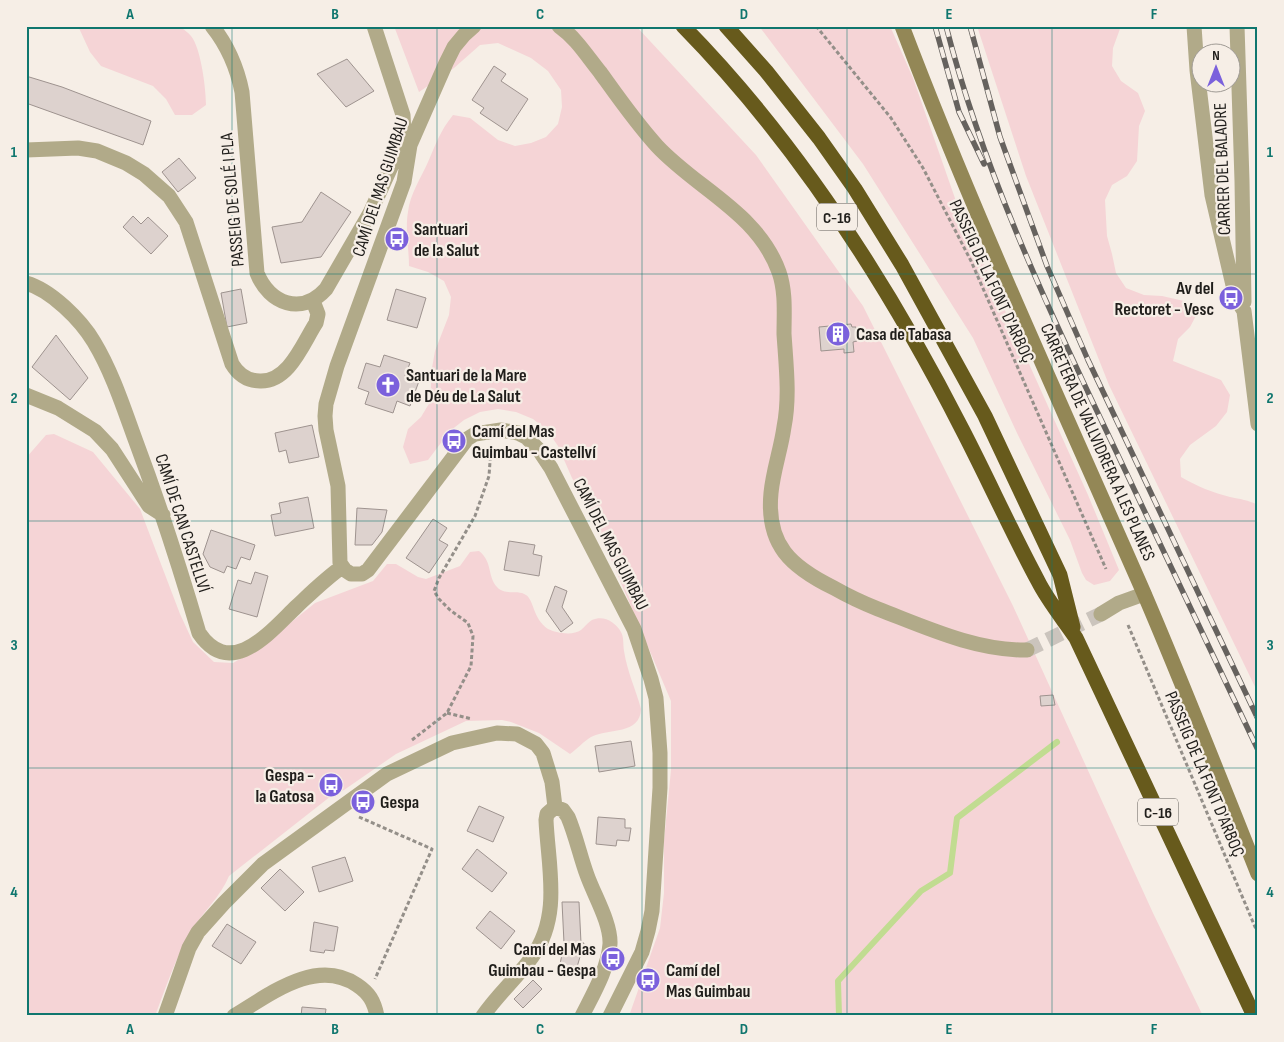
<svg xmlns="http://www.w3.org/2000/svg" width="1284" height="1042" viewBox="0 0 1284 1042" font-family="'Sofia Sans Condensed',sans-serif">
  <rect width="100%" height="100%" fill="#f6eee6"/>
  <path fill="#f5d4d6" d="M78,26H179C183,29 188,32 191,36C201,48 206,89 206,105L192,115H175L166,99L153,86L101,66L90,52Z
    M394,26H636L756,155L863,306L1013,606L1153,913L1203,1016H629L660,928L664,893V841L671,770V701L591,512L572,478L558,446L547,430L533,419L516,412L498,409L480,412L464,420L450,431L428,460L410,464L403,447L408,429L421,417L430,402L432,368L435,351L449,315L451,297L444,281L428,272L409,266C409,249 405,229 408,212C410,194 421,178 428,162C436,144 440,131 453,115L470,118L498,140L515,146L531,143L546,137L558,124L562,107L561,90L548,71L531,58L498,43L480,45L454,68L419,92Z
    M759,26H890L913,78L957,204L1088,495L1119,570L1110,581L1094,585L1086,580L1082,573L1070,540L1017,433L973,338L863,164Z
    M977,26H1121L1113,48L1112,66L1121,81L1138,93L1145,111L1139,126L1137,161L1127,176L1112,185L1105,200L1107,236L1112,254L1116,273L1126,288L1144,295L1162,296L1184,301L1198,312L1190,327L1178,339L1173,361L1221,380L1230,395L1227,412L1216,426L1190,445L1180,459L1181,477C1196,486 1214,493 1230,497C1240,499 1248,500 1258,505V693L1109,385L1026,176Z
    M54,434L93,452L140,509L180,614L193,642L214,662L233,663L258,649L315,603L373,581L387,564H396L418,577L426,579L460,566L470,552L479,551C493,562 487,576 497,587C505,596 518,589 526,595C534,600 533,619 548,629C556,633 573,636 581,630C585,627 587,623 592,620C604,615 615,622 621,632C624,637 623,645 624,651C627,671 636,690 641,709C640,735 609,728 591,737C584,741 577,749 570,754L539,733L511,722L502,720L466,721L396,754L344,790L331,796L229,876C221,896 203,912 192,930C176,956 166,987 155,1016H26V458L46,435Z"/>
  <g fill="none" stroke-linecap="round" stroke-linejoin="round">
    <path stroke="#c1dc91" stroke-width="6" d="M839,1016L838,981L921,891L950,873L957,818L1057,742"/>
  </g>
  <path fill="#ddd2ce" stroke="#9e938f" d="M347,59L374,91L346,107L317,74Z
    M494,66L506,74L501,81L528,99L507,131L480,113L484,108L472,100Z
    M26,76L62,87L151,121L143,145L26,103Z
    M179,158L196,178L178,192L162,172Z
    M321,192L351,212L321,257L281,263L272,227L302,222Z
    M133,216L141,224L148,217L168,236L151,254L123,227Z
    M241,289L247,323L227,327L221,293Z
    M396,289L426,298L417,328L387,320Z
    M851,324L852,327H856L857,341L853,342L854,352L844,353V349L821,351L819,327Z
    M56,335L88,378L70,400L32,367Z
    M384,355L410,363L405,376L419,381L410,406L397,401L393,413L365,404L369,392L358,388L366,363L380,367Z
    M312,425L319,457L289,463L286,450L279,452L275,433Z
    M308,497L314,528L275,536L271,515L281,513L279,503Z
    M357,508L387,510L382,532L372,545H355Z
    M433,519L447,528L439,540L448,545L429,573L406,558Z
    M211,530L255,545L250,560L241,557L236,569L227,566L224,573L210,567L203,554Z
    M509,541L535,545L533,554L542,556L539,576L504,570Z
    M255,572L268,576L257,617L229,609L238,580L251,584Z
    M555,586L567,591L562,607L573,623L561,632L546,611Z
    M1053,695L1055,705L1041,706L1040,696Z
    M631,741L635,766L599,772L595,746Z
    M479,806L504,817L493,842L467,831Z
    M598,817L625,819V828H631L629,841L617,840L616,846L596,844Z
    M477,849L507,873L492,892L462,869Z
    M345,857L353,881L319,892L312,867Z
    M280,869L304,892L285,911L261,888Z
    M562,902H579L581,943H564Z
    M490,911L515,931L501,949L476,928Z
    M314,922L338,927L334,951L325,950L324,953L310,951Z
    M227,924L256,942L241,964L212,946Z
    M564,943H584L575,974L559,970Z
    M533,980L542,989L523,1008L514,999Z
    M302,1007L326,1009L325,1016H301Z"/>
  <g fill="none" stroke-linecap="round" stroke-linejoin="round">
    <path stroke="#cbc4bd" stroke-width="15" stroke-dasharray="15 8" stroke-linecap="butt" d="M1027,650L1101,614"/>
    <path stroke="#948f89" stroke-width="3" stroke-dasharray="4 2.5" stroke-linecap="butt" d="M816,26L891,118L923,168L971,261L1106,569
      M1128,625L1258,934
      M447,713L472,719
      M412,740L447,713L471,666L473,636L468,623L450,610L439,599L434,591L439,578L475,516L489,476L491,448
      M359,817L432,849L375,979"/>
    <path stroke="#b1aa89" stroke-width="15" d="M212,26C228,46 237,67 242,92L257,273C269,304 302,316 326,289L370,213L396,156L410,145
      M374,26L403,115L404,134L410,145
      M474,26L464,35L454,47L446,63L410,145L404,182L337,366L326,404L325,416L326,430L338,486L340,563L345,570L351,574H362L368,570L461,447L467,439L475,434L501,430L518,433L526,437L539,450L551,468L634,629L651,679L656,698L660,753V788L652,911L648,931L642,952L610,1016
      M559,26C576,38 587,56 600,72C618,97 636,123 657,146C697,189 758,213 779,272C786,292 784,314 784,334C786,365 790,397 784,427C781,449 773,471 771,493C766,545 791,567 834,588C848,596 863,603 878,609C925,627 976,651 1027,650
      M1194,26L1197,70L1212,195L1236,298L1244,311L1258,424
      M1237,26L1242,181L1244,302
      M26,150L78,148L97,151L126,163L144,174L169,196L186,222L232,364C238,374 247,381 260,381C289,382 303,343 316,323L318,314L313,301
      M26,283C51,290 81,320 94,342C112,372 123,406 135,439C159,503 180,568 199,633C231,680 270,632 296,607C311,593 325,579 342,567
      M26,395L58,408L95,431L112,449L149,506L163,515
      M1101,614L1119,603L1144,594
      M555,807L563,810L568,817C576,836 580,856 587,875C594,895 611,923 610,944C608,969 593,994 582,1016
      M165,1016L189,948L198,932L224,903L263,864L387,774L452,743L497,733L517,734L536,744L543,753L552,782L555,807
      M234,1016C269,995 316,957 357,985C369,993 374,1001 377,1016
      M483,1016C497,995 517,978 532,957C562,916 548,866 546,820L547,814L555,807"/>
    <path stroke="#938756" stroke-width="15" d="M902,26C975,218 1061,404 1143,591C1183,684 1220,779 1258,874"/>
    <path stroke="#675a1c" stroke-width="15" d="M683,26C798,143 888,284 962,429C988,479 1011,531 1038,581C1048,601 1063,619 1076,638L1254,1016
      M726,26L766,71L819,138L855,189L902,265L985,416L1060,575L1073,627"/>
    <defs>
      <path id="rail" d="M935,26L959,112L984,164
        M946,26C982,166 1043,298 1105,428C1156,535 1207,643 1258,750
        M970,26L1000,137L1047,266L1088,360L1258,719"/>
    </defs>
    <use href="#rail" stroke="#66625e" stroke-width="5.5"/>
    <use href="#rail" stroke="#f6eee6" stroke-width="4" stroke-dasharray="11" stroke-linecap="butt"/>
  </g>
  <path fill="none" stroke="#0f766e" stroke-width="1" stroke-opacity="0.55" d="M232,26V1016M437,26V1016M642,26V1016M847,26V1016M1052,26V1016M26,274H1258M26,521H1258M26,768H1258"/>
  <defs>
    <symbol id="bus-disc" viewBox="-11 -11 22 22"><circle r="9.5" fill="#7b61dc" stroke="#f6eee6"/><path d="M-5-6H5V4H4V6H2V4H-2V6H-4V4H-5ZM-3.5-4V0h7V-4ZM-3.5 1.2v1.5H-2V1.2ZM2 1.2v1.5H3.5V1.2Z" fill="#fff"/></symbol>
    <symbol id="building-disc" viewBox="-11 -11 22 22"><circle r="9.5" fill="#7b61dc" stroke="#f6eee6"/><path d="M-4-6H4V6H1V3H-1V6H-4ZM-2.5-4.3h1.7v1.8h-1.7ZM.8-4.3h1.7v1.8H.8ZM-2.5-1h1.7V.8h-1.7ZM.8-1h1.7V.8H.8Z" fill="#fff"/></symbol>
    <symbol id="church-disc" viewBox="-11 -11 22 22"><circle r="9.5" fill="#7b61dc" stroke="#f6eee6"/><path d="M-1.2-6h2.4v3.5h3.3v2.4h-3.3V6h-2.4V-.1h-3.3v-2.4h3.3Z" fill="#fff"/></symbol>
  </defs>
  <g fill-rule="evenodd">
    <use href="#bus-disc" x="383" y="225" width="28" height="28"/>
    <use href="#bus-disc" x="1217" y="284" width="28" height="28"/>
    <use href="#building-disc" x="824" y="320" width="28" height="28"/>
    <use href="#church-disc" x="374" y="371" width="28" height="28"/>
    <use href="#bus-disc" x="440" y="427" width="28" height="28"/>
    <use href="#bus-disc" x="317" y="771" width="28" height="28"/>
    <use href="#bus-disc" x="349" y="788" width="28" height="28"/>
    <use href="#bus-disc" x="599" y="945" width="28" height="28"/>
    <use href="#bus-disc" x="634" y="966" width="28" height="28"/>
  </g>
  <g text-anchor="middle" stroke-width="4.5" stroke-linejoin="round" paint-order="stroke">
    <g fill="#f6eee6" stroke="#605c58" stroke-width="1">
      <rect x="817" y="203.5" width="40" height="27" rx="4"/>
      <rect x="1138" y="798.5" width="40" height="27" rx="4"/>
    </g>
    <g font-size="16" font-weight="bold" fill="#201e1b">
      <text x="837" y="223">C-16</text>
      <text x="1158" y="818">C-16</text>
    </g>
    <g font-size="18" fill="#201e1b" stroke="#f6eee6">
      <text transform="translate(1222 169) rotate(-92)" y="6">CARRER DEL BALADRE</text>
      <text transform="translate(380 187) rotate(-72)" y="6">CAMÍ DEL MAS GUIMBAU</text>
      <text transform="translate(232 200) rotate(-95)" y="6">PASSEIG DE SOLÉ I PLA</text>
      <text transform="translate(992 281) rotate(65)" y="6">PASSEIG DE LA FONT D'ARBOÇ</text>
      <text transform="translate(1098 442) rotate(66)" y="6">CARRETERA DE VALLVIDRERA A LES PLANES</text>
      <text transform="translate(183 523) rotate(72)" y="6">CAMÍ DE CAN CASTELLVÍ</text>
      <text transform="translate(611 544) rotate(63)" y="6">CAMÍ DEL MAS GUIMBAU</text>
      <text transform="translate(1205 774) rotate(67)" y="6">PASSEIG DE LA FONT D'ARBOÇ</text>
    </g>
    <g font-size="18" font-weight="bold" fill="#201e1b" stroke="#f6eee6" text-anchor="start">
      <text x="414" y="235">Santuari<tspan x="414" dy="21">de la Salut</tspan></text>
      <text x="1214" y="294" text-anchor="end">Av del<tspan x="1214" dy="21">Rectoret - Vesc</tspan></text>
      <text x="856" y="340">Casa de Tabasa</text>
      <text x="406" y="381">Santuari de la Mare<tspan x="406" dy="21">de Déu de La Salut</tspan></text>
      <text x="472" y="437">Camí del Mas<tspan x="472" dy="21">Guimbau - Castellví</tspan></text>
      <text x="314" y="781" text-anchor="end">Gespa -<tspan x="314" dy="21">la Gatosa</tspan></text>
      <text x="380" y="808">Gespa</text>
      <text x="596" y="955" text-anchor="end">Camí del Mas<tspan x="596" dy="21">Guimbau - Gespa</tspan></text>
      <text x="666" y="976">Camí del<tspan x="666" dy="21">Mas Guimbau</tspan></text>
    </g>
  </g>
  <rect width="1284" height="1042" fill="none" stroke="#f6eee6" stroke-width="55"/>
  <g transform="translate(1216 68)"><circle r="24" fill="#f6eee6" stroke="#a09b95"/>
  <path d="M0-4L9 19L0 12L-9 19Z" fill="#7b61dc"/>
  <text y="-8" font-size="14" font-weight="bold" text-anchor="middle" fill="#201e1b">N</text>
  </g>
  <rect x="28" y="28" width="1228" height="986" fill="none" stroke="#0f766e" stroke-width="2"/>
  <g font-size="16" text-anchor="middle" font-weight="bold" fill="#0f766e">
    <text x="130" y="19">A</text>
    <text x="335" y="19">B</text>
    <text x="540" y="19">C</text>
    <text x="744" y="19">D</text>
    <text x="949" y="19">E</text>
    <text x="1154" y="19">F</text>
    <text x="14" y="157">1</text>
    <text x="1270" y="157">1</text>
    <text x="14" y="403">2</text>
    <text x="1270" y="403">2</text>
    <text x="14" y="650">3</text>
    <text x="1270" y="650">3</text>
    <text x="14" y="897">4</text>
    <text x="1270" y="897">4</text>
    <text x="130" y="1034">A</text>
    <text x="335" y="1034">B</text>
    <text x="540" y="1034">C</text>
    <text x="744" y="1034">D</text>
    <text x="949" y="1034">E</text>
    <text x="1154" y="1034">F</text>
  </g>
</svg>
